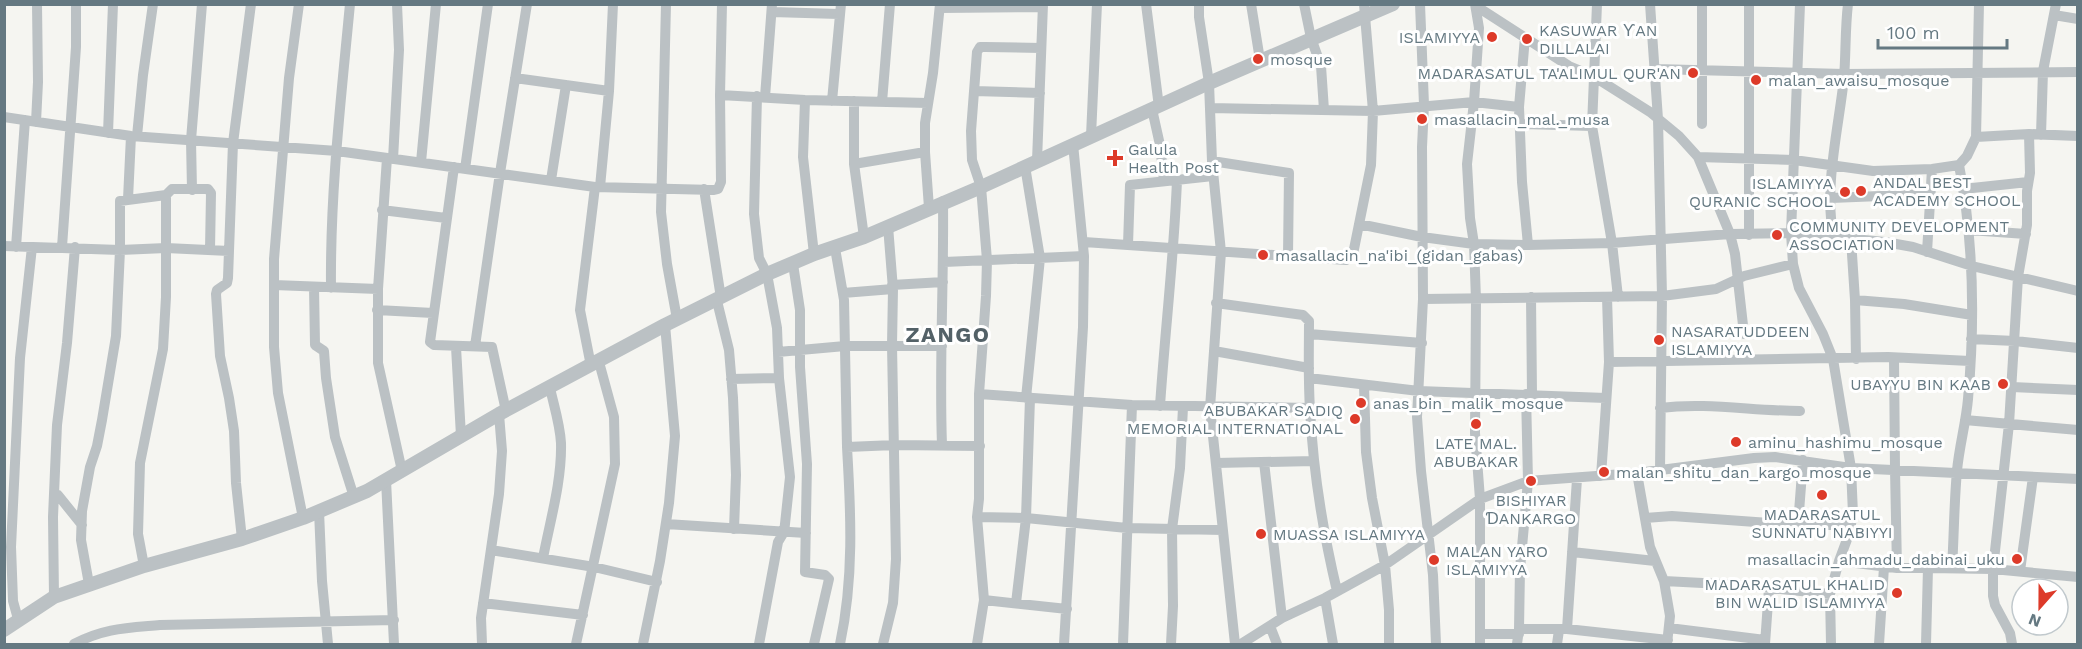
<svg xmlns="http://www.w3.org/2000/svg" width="2082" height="649" viewBox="0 0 2082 649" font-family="'Work Sans',sans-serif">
  <rect width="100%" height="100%" fill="#f5f5f1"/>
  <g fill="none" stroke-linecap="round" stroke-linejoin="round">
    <path stroke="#bbc1c4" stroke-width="10" d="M299,4L289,78L274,259V347L278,393L303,518
      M666,4L661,212L667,264L677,319
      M1146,4L1159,107
      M1199,4V17L1209,83L1212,161L1221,252L1210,408L1235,644
      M1251,4L1260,60
      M1304,4L1311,38L1321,66L1324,110
      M1420,4L1424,105L1422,147L1423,299L1417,417L1421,471L1433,575L1436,644
      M1475,4L1479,28L1474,102L1467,164L1470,218L1474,244L1476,300L1475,433L1480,499V644
      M1597,4L1592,126L1612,243L1618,297
      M1650,4L1658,119L1662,296L1660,470
      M1702,4V124
      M1749,4V235
      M1800,4L1791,233L1793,264L1799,288L1823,334L1833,359L1851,468L1853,514L1849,534L1839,561L1897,568H1928L1926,644
      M1476,6L1569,66L1593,76L1650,112L1679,136L1698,157L1730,234L1735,254L1744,334
      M940,8L1043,7
      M772,12L839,14
      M2054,15L2078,19
      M1525,37L1519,107L1522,182L1528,245
      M1655,69L1844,74L2078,72
      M515,78L609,91
      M974,91L1040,93
      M720,95L805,100L928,103
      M757,96L754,214L759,258L767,274L777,328L779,378L790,477L785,524L784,532L778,542L759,644
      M765,97L772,4
      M805,100L803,157L814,254
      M832,101L841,4
      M854,101V164L864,237
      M882,102L890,4
      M1210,108L1373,111L1474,102L1519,107
      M1152,109L1160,145L1164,181
      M4,117L131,136L337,151L595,187L714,190L718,189L721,182L720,95L722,4
      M36,122L38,82L37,4
      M1520,124L1592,126
      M108,133L113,4
      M2041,135L2043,71L2056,4
      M137,136L143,75L153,4
      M1091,136L1097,4
      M1976,137L2029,134L2078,136
      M1698,157L1794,160L1873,171L1932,169L1959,165
      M387,158L378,289V363L402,471
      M393,159L399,50L397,4
      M1037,161L1043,4
      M1212,161L1289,173L1288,256
      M421,162L436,4
      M854,164L925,152
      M1025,166L1040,258L1026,398
      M454,167L430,342L434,345L492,347L506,411
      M465,169L488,4
      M551,180L566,85
      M600,187L609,91L613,4
      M704,189L721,298
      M1963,189L2028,182
      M192,190L191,140L202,4
      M1831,198L1930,194
      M128,199L131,136
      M929,208L925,152V123L933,73L940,4
      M382,210L446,218
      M1359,224L1422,237L1474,244L1528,245L1612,243L1730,234L1791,233L1885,242L1913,247L1972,266L2078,291
      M1969,230L2026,234
      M1834,238C1823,190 1839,126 1844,78C1846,53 1845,29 1848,4
      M1851,239L1855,300L1856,359
      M1084,242L1346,260L1350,258L1353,254L1371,165L1373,111L1364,4
      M1128,245L1130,185L1213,176
      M4,246L120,250L166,248L229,251
      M16,247L25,120
      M62,247L76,47V4
      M835,248L844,300L847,447L895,445L980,446
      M1927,252L1932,169
      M944,262L1084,256
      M793,264L800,310V367L807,464L805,572L825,575L829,579L814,644
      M274,285L378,289
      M892,285L943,282
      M314,287L315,345L324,351L326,378L335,437L354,497
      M331,288C330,193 341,99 350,4
      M843,293L893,289
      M1531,297L1532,394
      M1423,299L1662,296L1716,289L1744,276L1793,264
      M1855,300L1904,304L1972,315
      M717,301L729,350L733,398L736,475L734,529
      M1216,303L1303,315L1309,321C1309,350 1308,379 1310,409C1313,470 1323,532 1337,591
      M377,310L433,313
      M1309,334L1422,343
      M1971,339L2015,341L2078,348
      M475,346L500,173L527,4
      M456,347L461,436
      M1214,351L1309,368
      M778,352L845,346H942
      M1894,358L1895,469L1897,568
      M1609,362L1888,357L1970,361
      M591,366L580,310L595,187
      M1309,378L1419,391L1606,398
      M731,379L779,378
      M1364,385L1366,452L1372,498L1385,565L1389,610V644
      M2012,387L2078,390
      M979,394L1132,405L1309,408
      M1160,406C1165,331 1174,256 1177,180
      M1660,408C1706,402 1753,411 1800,411
      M1965,420L2078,430
      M942,445C939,364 944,283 943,201
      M1264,462L1282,618
      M1216,463L1314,461
      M1637,473L1650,547L1664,581L1670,616L1667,644
      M1601,476L1609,362L1607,297
      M386,480L394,644
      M58,495L82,525
      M319,511L322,581L328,644
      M977,517L1026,518L1127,528L1223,530
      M1645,518L1672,516L1798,525H1851
      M666,524L806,533
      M1798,525L1803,460
      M242,539L236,483L234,431L229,398L220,356L216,294L217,290L227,283L228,278L233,143L251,4
      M491,550L594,567L657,582
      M1572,552L1655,561
      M543,558C550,521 562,481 561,443C560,424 554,406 550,388
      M144,566L138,534L140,463L163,349L166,297V195
      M1928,568L1993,569L2078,577
      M1952,568C1954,536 1954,503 1957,471C1959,447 1966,423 1968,399C1975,321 1974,242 1959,165L1967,156L1976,137L1979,4
      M2020,571L2033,477
      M1664,581L1741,585L1830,594
      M89,584L81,540L82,511L90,467L97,446L102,420L116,336L120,250V201L166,195L172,189H208L211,193L210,250
      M54,597L53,517L57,425L67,343L75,247
      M1325,598L1333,644
      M984,600L1067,609
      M483,603L583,615
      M1016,603L1026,518L1030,398
      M18,619L13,601L11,547L20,358L32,247
      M1270,626L1277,644
      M1669,628L1765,640
      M1519,629H1567L1668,640
      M1567,629L1577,479
      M1480,634H1519
      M74,644C104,628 127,628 160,625L394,620
      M482,644L481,618L499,494L502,451L499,414
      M576,644L615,464L614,417L599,362
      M643,644L660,561L669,503L675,436L665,325
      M840,644C854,579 851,514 847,447
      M883,644L893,603L896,559L892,345L893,289L888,226
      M977,644L984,600L977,517L979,499V394L986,296L987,260L981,187L972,160L971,131L977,52L980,47H985L1041,48
      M1064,644L1083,327L1084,256L1073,144
      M1123,644L1132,405
      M1171,644L1173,606L1172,529L1180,468L1183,407
      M1241,644L1282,618L1325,598L1385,565L1480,499L1528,481L1637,473L1754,458L1775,457L1851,468L2078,479
      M1517,644L1519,629L1520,569L1528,481L1526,394
      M1557,644L1559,630
      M1765,644L1769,588
      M1831,644L1830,594L1839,561
      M1879,644L1884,567
      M2012,644L2010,633L1995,605L1993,596V569L2009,424L2018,277L2027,225V191L2030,173L2029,134"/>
    <path stroke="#bbc1c4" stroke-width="14" d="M4,630L54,597L144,566L242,539L303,518L367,491L499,414L665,325L767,274L814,254L864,237L981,187L1209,83L1393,4"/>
  </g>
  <g fill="#dd3a29" stroke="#fff" stroke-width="2">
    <circle cx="1492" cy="37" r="6"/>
    <circle cx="1527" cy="39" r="6"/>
    <circle cx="1258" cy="59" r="6"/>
    <circle cx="1693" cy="73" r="6"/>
    <circle cx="1756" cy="80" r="6"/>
    <circle cx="1422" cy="119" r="6"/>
    <path d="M1112 149h6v6h6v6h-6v6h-6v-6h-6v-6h6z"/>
    <circle cx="1861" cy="191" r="6"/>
    <circle cx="1845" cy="192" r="6"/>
    <circle cx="1777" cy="235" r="6"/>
    <circle cx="1263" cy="255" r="6"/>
    <circle cx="1659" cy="340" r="6"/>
    <circle cx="2003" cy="384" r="6"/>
    <circle cx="1361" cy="403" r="6"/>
    <circle cx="1355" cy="419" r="6"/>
    <circle cx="1476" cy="424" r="6"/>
    <circle cx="1736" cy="442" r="6"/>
    <circle cx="1604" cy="472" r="6"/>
    <circle cx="1531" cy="481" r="6"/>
    <circle cx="1822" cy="495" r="6"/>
    <circle cx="1261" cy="534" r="6"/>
    <circle cx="2017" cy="559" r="6"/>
    <circle cx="1434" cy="560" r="6"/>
    <circle cx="1897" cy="593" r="6"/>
  </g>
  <g text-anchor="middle" stroke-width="6" stroke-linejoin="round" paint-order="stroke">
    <g font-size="16" fill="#657982" stroke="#fff" text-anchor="start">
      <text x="1539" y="36">KASUWAR ƳAN<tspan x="1539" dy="18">DILLALAI</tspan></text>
      <text x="1480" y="43" text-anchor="end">ISLAMIYYA</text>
      <text x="1270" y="65">mosque</text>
      <text x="1681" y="79" text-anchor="end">MADARASATUL TA'ALIMUL QUR'AN</text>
      <text x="1768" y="86">malan_awaisu_mosque</text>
      <text x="1434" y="125">masallacin_mal._musa</text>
      <text x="1128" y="155">Galula<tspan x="1128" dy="18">Health Post</tspan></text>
      <text x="1873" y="188">ANDAL BEST<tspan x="1873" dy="18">ACADEMY SCHOOL</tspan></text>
      <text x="1833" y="189" text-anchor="end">ISLAMIYYA<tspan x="1833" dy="18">QURANIC SCHOOL</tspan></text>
      <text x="1789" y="232">COMMUNITY DEVELOPMENT<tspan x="1789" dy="18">ASSOCIATION</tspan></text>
      <text x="1275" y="261">masallacin_na'ibi_(gidan_gabas)</text>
      <text x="1671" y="337">NASARATUDDEEN<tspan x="1671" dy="18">ISLAMIYYA</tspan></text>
      <text x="1991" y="390" text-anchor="end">UBAYYU BIN KAAB</text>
      <text x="1373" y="409">anas_bin_malik_mosque</text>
      <text x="1343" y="416" text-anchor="end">ABUBAKAR SADIQ<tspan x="1343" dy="18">MEMORIAL INTERNATIONAL</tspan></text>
      <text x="1748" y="448">aminu_hashimu_mosque</text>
      <text x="1476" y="449" text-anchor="middle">LATE MAL.<tspan x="1476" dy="18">ABUBAKAR</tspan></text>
      <text x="1616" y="478">malan_shitu_dan_kargo_mosque</text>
      <text x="1531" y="506" text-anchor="middle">BISHIYAR<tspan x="1531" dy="18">ƊANKARGO</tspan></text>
      <text x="1822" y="520" text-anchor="middle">MADARASATUL<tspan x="1822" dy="18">SUNNATU NABIYYI</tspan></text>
      <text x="1273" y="540">MUASSA ISLAMIYYA</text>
      <text x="1446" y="557">MALAN YARO<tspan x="1446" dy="18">ISLAMIYYA</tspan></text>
      <text x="2005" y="565" text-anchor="end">masallacin_ahmadu_dabinai_uku</text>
      <text x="1885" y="590" text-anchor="end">MADARASATUL KHALID<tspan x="1885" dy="18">BIN WALID ISLAMIYYA</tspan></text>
    </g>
    <g font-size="22" font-weight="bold" letter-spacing="1.5" fill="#536167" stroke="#fff">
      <text x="948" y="342">ZANGO</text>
    </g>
  </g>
  <rect width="2082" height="649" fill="none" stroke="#657982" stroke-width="12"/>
  <g transform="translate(2040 607) rotate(201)"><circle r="28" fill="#ffffff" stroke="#c1c9cd" stroke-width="1.5"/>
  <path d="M0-4.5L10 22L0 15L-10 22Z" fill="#dd3a29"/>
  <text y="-9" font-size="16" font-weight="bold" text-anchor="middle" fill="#657982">N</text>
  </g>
  <path d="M1878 39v9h129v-9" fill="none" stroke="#657982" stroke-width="3"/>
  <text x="1887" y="39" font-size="18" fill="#657982" stroke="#ffffff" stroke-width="4.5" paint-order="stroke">100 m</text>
</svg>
